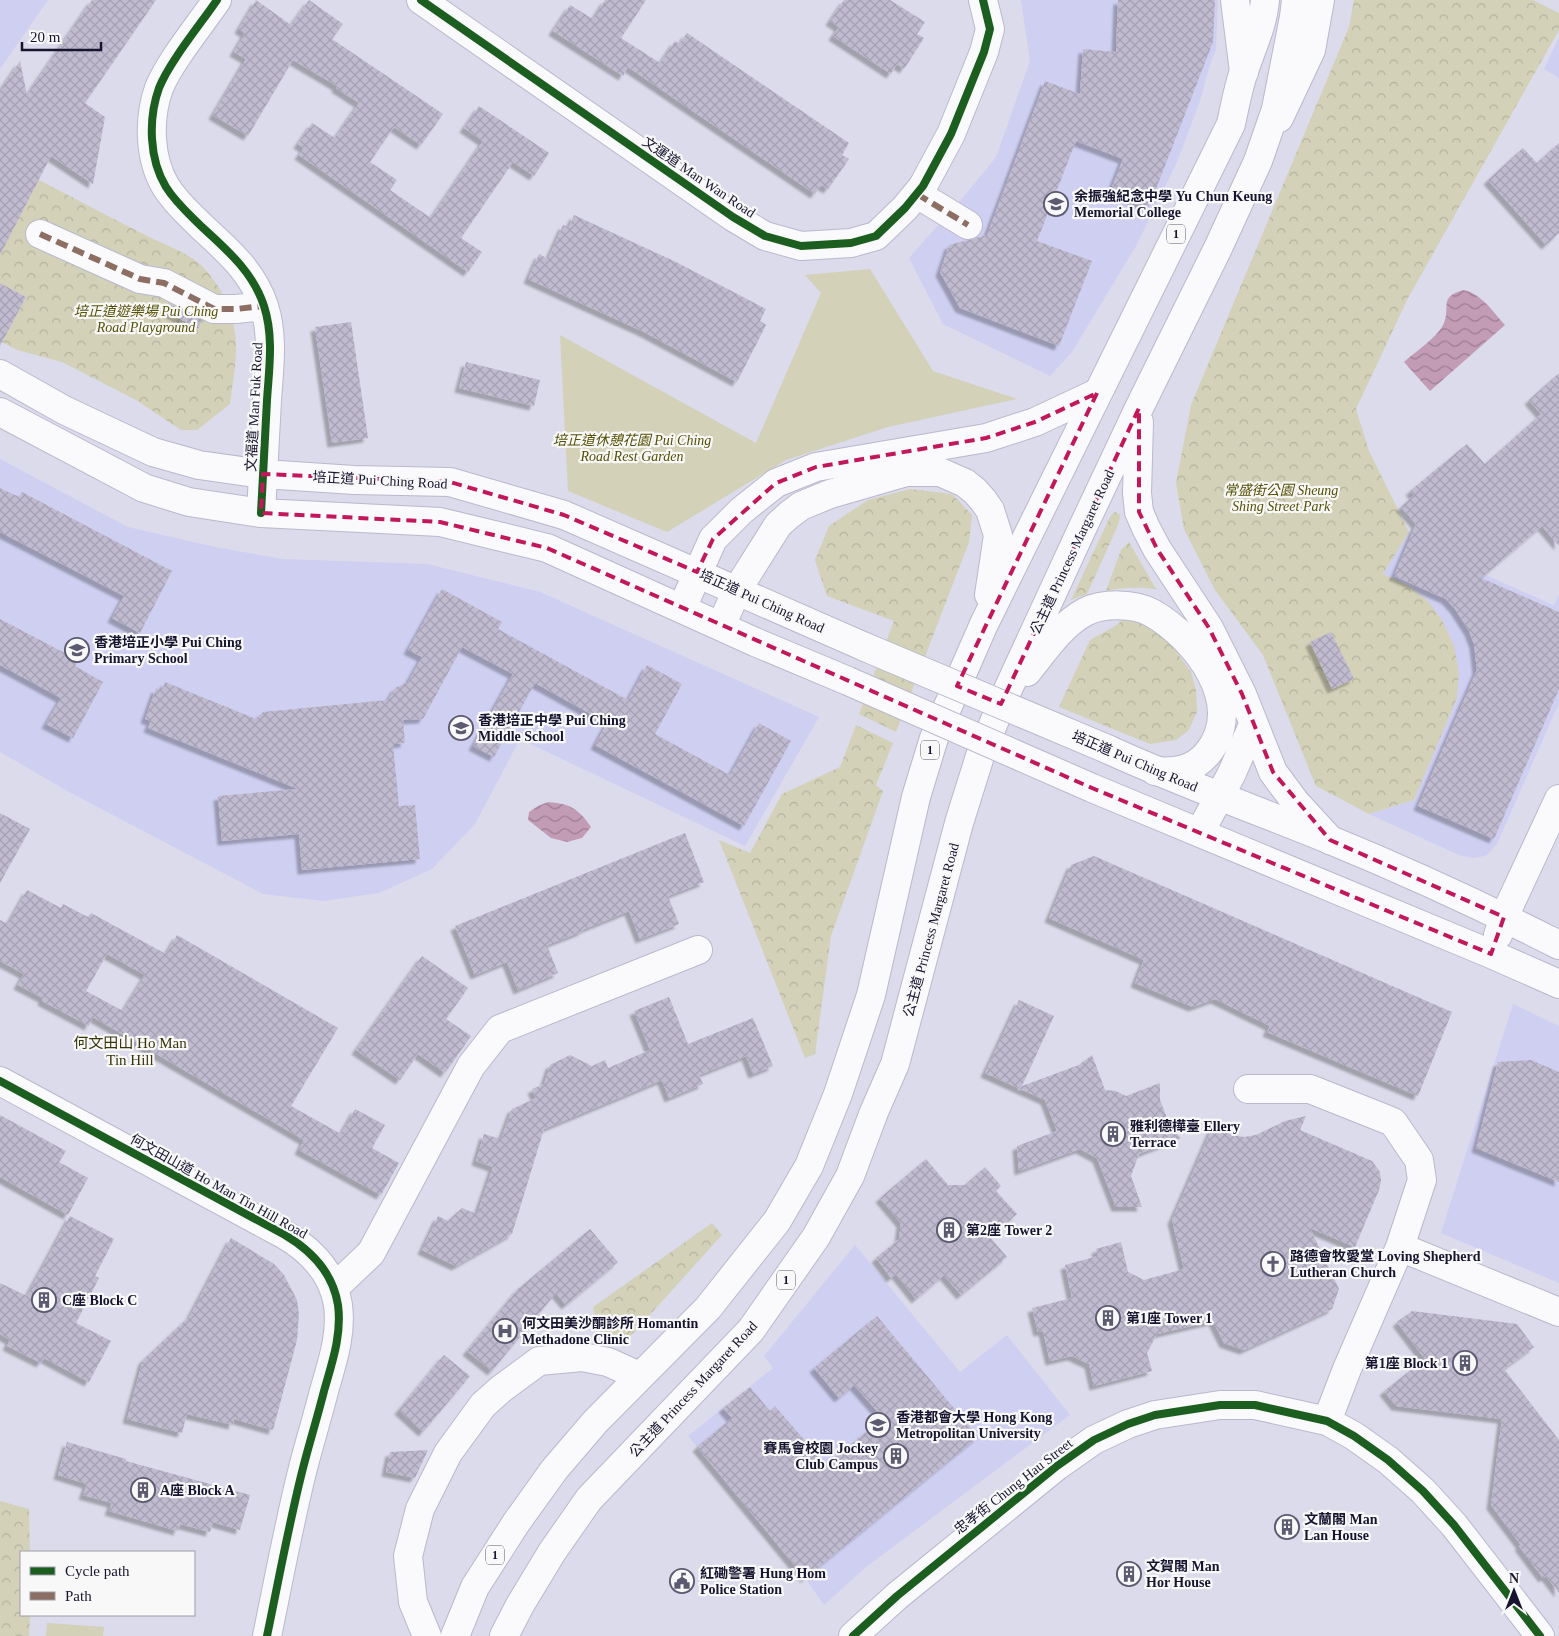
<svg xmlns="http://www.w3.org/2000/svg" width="1559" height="1636" viewBox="0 0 1559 1636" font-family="'Times New Roman','Noto Sans TC',serif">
  <defs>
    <pattern id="forest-crowns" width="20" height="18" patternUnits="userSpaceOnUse" patternTransform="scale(1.25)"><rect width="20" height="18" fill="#d3d1b8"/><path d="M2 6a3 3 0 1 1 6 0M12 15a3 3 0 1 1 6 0" fill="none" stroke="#b4b39e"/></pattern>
    <pattern id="water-waves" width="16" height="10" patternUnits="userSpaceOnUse" patternTransform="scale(1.25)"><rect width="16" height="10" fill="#c29bb5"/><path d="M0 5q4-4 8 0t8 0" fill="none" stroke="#9d7d94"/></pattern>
    <pattern id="building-cross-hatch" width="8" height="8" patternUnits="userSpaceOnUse" patternTransform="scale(1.25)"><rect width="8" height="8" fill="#c1bbd0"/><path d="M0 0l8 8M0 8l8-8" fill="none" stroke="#a5a0b3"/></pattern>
    <filter id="shadow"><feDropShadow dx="-4.5" dy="4.5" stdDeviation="1" flood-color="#0004"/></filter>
  </defs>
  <rect width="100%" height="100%" fill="#dbdbeb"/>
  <path fill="#cfcff2" d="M0,0H48L0,69Z
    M1021,0H1218L1216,50L1211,61L1200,101L1177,162L1136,246L1072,352L1050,376L943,324L909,258L965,195L996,157L1030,61Z
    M1559,37V78L1544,69Z
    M0,459L128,527L215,547L283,559L427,564L540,592L819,717L745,846L520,739L475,824L432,869L379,893L323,901L263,894L71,793L0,752Z
    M1409,532L1450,559L1553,605H1554L1559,595V703L1497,844L1487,855L1480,857L1472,858L1459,855L1369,814L1414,800L1443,622L1427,601L1407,585L1383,574Z
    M1513,1004L1559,1026V1283L1441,1233Z
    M855,1245L960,1372L1007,1335L1070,1415L866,1567L824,1605L805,1578L688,1436L773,1368L764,1356Z"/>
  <path fill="#d3d1b8" d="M870,269L933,371L1017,399L888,427L786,460L667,532L568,491L560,335L756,443L821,293L805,275Z
    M47,1623L104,1627L103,1636H46Z"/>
  <path fill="url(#forest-crowns)" d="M1354,0H1533L1559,13V30L1408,298L1356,409L1369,451L1409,532L1383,574L1407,585L1428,601L1443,622L1454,646L1459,672L1457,698L1414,800L1369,814L1316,786L1263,655L1215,590L1184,529L1176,483L1191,405L1349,27Z
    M39,180C76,199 113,219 151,238C168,246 186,252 201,265C218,282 230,304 234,328C239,352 233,379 230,404L197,430H181L136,400L62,362L17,350L2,342L26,297L0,283V254Z
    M910,489L952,494L972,515L969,542L896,732L859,714L894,621L827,596L815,560L829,526L868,500Z
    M1116,512L1120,515L1119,523L1087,594L1071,600L1110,517L1113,513Z
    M1129,542L1156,589C1138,587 1123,587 1106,591L1121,550Z
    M1123,619L1147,622L1172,646L1191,672L1196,690L1197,712L1188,731L1176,740L1150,744L1059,707L1090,640L1117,625Z
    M856,725L893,743L876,785L883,791L831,936L815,1054L805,1058L719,840L750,853L782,794L840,767Z
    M712,1223L722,1235L628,1339C616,1341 608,1342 598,1333L593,1307Z
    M0,1501L29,1509L30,1552H21V1615H30L29,1636H0Z"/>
  <path fill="url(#water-waves)" d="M1463,290C1481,293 1493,312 1505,325L1430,391L1404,362C1415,352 1439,336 1444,323C1451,306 1438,298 1463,290Z
    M548,802C570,804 578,808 591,827L582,838L567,842L551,838L528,820L529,812L538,806Z"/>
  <path fill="url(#building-cross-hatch)" fill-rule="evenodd" filter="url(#shadow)" d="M92,0H156L85,103L105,117L93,184L51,156L0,255V91L20,61L27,95Z
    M256,0L291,25L309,0L343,24L332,39L443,114L421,145L394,127L370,162L397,180L390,190L431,218L483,141L464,128L479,106L549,153L534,176L513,162L461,238L482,252L468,272L299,155L304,148L298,144L312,123L335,138L359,103L336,88L337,86L293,60L248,136L213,115L246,59L234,52L245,33L239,29Z
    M605,0H646L621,38L660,63L675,41L679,44L687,33L849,143L842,155L849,159L828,189L821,185L815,194L628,67L623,76L553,31L570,5L593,19Z
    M844,0H890L925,22L917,34L924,38L904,69L897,64L891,74L833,36L839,27L830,21Z
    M1118,0H1215L1213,42L1149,207L1110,192L1123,159L1076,141L1037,241L1092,261L1059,346L960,308L940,272L949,245L987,235L1045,81L1080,94L1083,49L1116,52Z
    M1559,143V233L1546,245L1488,180L1523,148L1537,163Z
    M574,215L676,262L766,309L760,321L766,325L737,382L644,332L528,279L539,254L548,259L563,225L569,227Z
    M0,283L26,297L0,346Z
    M168,303L202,320L198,329L164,310Z
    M351,322L368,438L332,443L315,327Z
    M466,362L540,380L534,406L459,388Z
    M1559,373V546L1542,526L1481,578L1559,612V689L1494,839L1418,806L1477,670L1474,644L1469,631L1455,609L1446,599L1394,576L1416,524L1401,507L1414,495L1410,491L1467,444L1485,464L1541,414L1529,400Z
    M0,488L19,497L22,492L172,571L140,633L112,618L124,596L0,532Z
    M442,589L502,622L498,629L628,700L647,665L682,684L655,734L730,775L759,723L791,741L744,826L595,745L607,723L535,683L494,757L473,746L513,674L462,647L423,719L403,720L405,743L393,744L399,806L415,805L420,859L302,870L299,834L222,841L218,796L298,789L148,728L151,721L145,719L156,688L162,691L165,682L256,719L263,712L388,700L395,688L408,682L422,657L408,650Z
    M0,619L78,660L75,666L103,682L73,738L46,724L61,698L0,665Z
    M1331,632L1354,679L1332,689L1310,642Z
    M0,813L30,829L0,883Z
    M685,833L704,882L668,896L679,924L640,939L629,911L582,930L583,931L547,945L558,973L518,990L507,962L475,975L455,926Z
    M1094,856L1452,1012L1418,1096L1267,1032L1270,1026L1215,999L1193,1007L1135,983L1144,960L1049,918L1071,865Z
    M27,890L61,908L63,904L88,917L91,913L166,954L177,935L338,1028L291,1106L341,1134L355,1109L385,1125L372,1148L399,1163L381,1195L299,1150L304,1140L93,1017L89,1026L42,1001L43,998L18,985L24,974L0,961V920L8,924ZM107,954L145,975L123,1011L86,991Z
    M422,956L468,988L446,1019L471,1036L445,1073L418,1054L400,1080L356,1050Z
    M669,997L688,1044L753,1018L773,1066L753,1074L746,1056L699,1075L703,1084L669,1098L662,1080L544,1129L512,1234L456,1266L422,1250L438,1216L448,1221L462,1208L477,1214L493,1167L476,1161L484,1134L501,1139L512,1109L536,1098L532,1089L544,1084L550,1065L570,1055L592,1066L605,1060L608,1068L650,1050L634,1011Z
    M1019,1000L1054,1016L1022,1086L1079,1065L1092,1055L1105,1090L1116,1091L1126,1096L1160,1083V1100L1164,1110L1170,1127L1181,1138L1139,1154L1131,1176L1142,1207H1116L1097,1158L1080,1149L1019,1171L1017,1146L1057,1131L1045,1100L985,1073Z
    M1531,1060L1559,1072V1182L1476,1148L1498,1062Z
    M0,1115L66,1151L59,1162L88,1178L68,1215L0,1177Z
    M1306,1116L1300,1130L1372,1161L1380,1172L1381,1181L1379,1190L1355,1247L1310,1228L1339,1289L1332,1309L1244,1350L1224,1343L1213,1321L1157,1334L1147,1353L1152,1371L1094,1386L1089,1364L1072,1356L1050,1361L1043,1331L1038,1332L1032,1308L1072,1298L1065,1265L1098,1256L1096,1249L1121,1242L1128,1272L1144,1280L1184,1269L1172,1220L1213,1126L1233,1135L1244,1137L1256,1135L1285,1121Z
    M926,1159L948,1185H965L985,1167L1001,1186L996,1191L1017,1214L990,1237L1007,1257L961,1295L944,1275L916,1299L896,1274L891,1278L876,1258L899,1239L901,1223L880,1198Z
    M70,1216L114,1239L95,1276L99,1278L76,1323L111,1341L89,1382L44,1358L41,1363L7,1346L10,1340L0,1334V1283L27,1296Z
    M590,1229L618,1262L566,1305L556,1293L492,1371L467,1351L518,1289Z
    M231,1238L274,1264L284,1275L297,1300L299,1314L297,1340L273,1430L234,1419L233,1425L187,1414L182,1433L127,1419L143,1360L190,1316Z
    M1412,1311L1517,1324L1534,1347L1504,1369L1559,1440V1593L1546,1576L1543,1578L1519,1546L1521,1545L1491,1505L1502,1419L1396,1406L1384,1391L1425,1359L1397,1322Z
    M877,1316L978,1437L805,1578L697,1447L732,1418L723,1408L750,1387L770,1411L775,1406L826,1465L883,1418L854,1385L839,1398L814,1368Z
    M444,1355L470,1376L423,1432L399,1410Z
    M67,1442L126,1459V1461L250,1495L240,1530L213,1522L210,1532L180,1524L178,1531L109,1511L112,1503L83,1495L87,1484L58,1475Z
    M428,1450L415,1478L386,1472L390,1452Z"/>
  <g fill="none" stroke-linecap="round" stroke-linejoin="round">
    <defs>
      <path id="street" d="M217,0C200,25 170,61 159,88C148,119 149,159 166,187C176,203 189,214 202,227C227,250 253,272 264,306C274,337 269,369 267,400C265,438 263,476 261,513
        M421,0L733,217L765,236L801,246L851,243L876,236L905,208L923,186L951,134L984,52L990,29L983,0
        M917,194L968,225
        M40,234L140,279L164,283L214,309H236L264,306
        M0,1081L285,1235C312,1251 333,1273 338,1305C342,1335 332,1363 324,1391C317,1419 308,1447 301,1476C288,1529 278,1583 267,1636
        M1248,1089H1310L1393,1122L1419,1160L1422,1180L1400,1247L1347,1369L1327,1421
        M1400,1247L1559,1312
        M334,1288L371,1253L471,1066L500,1029L698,950
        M427,1636L413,1602L408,1556L420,1509L448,1453L483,1405L501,1389L539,1361L582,1357L608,1362L639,1376"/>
      <path id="secondary" d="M0,374L64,410L153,452L199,465L263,474L354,480L450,482L564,515L865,647
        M0,412L144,488L189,502L261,513L440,522L547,548L755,642L848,681
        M1107,749C1179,782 1254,809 1328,839C1406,871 1484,907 1559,945
        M1092,788L1491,954L1559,984
        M1498,935L1504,917L1559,799
        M853,1636L897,1596L1057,1466L1094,1440L1128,1424L1155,1415L1220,1405H1255L1327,1421L1354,1436L1388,1460L1423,1491L1454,1525L1540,1636"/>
      <path id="primary" d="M1235,0L1244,72
        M1279,118L1311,50L1320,0
        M682,608L713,539L741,511L776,483L816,467L986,438L1035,422L1097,393"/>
      <path id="highway" d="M1139,422L1137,493L1139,512L1146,528L1157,549L1209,628L1242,694L1273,772L1296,803L1330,840
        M721,626L737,590L778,525L789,515L801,506L830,494L906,472H940L965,483L975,491L983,500L990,510L998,535L989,595
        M1027,672C1044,651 1061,625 1085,612C1103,603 1134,603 1152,613C1196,638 1248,705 1207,754C1193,770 1176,773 1155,771
        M1200,832L1231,775L1253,725
        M455,1636L475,1587L516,1523L554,1470L595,1422L708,1308L777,1221L809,1166L838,1094L871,995L916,797L934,738L984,624L1231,124C1235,106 1238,88 1244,71C1252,47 1263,25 1265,0
        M504,1636L520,1605L552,1552L589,1499L751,1330L816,1237L850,1176L874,1112L895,1064L959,823L980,756L1004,698L1081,531L1139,408L1218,248L1258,161L1276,109L1294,17L1296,0"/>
    </defs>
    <use href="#street" stroke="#b9b8ce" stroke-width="30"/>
    <use href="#secondary" stroke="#b9b8ce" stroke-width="30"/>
    <use href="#primary" stroke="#b9b8ce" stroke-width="30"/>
    <use href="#highway" stroke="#b9b8ce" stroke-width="30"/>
    <use href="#street" stroke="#fafafc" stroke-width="28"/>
    <use href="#secondary" stroke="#fafafc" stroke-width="28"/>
    <use href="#primary" stroke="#fafafc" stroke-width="28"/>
    <use href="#highway" stroke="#fafafc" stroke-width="28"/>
    <defs>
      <path id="secondary-bridge" d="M865,647L1107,749
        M848,681L1092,788"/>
    </defs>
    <use href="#secondary-bridge" stroke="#b9b8ce" stroke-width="30" stroke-linecap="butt"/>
    <use href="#secondary-bridge" stroke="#fafafc" stroke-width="28"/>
    <path stroke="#8d6e63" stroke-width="6" stroke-dasharray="12 6" stroke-linecap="butt" d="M917,194L968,225
      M40,234L140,279L164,283L214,309H236L264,306"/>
    <defs>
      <path id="cycleway" d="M217,0C200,25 170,61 159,88C148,119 149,159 166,187C176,203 189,214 202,227C227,250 253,272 264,306C274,337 269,369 267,400C265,438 263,476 261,513
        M421,0L733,217L765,236L801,246L851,243L876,236L905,208L923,186L951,134L984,52L990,29L983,0
        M0,1081L285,1235C312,1251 333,1273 338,1305C342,1335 332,1363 324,1391C317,1419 308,1447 301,1476C288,1529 278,1583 267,1636
        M853,1636L897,1596L1057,1466L1094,1440L1128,1424L1155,1415L1220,1405H1255L1327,1421L1354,1436L1388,1460L1423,1491L1454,1525L1540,1636"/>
    </defs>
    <use href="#cycleway" stroke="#f8f8f8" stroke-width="11"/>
    <use href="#cycleway" stroke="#1b5e20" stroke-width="8"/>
  </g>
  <path fill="none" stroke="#c2185b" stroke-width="4" stroke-dasharray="10 6" stroke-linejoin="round" d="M1097,393L957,686L1001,704L1139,408V512L1157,549L1209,628L1242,694L1273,772L1330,840L1504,917L1491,954L1092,788L547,548L440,522L261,513L263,474L450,482L564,515L697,572L713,539L776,483L816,467L986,438L1035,422Z"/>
  <defs>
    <symbol id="school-ring" viewBox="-11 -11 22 22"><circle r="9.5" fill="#f8f8f8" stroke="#5b5a71" stroke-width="1.5"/><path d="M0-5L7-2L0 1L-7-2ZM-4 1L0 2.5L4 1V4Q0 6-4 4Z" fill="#5b5a71"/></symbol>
    <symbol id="building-ring" viewBox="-11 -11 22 22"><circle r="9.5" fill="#f8f8f8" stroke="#5b5a71" stroke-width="1.5"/><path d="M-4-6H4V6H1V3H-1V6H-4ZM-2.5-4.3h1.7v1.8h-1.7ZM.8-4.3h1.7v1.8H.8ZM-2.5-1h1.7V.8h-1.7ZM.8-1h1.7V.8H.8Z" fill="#5b5a71"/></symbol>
    <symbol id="church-ring" viewBox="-11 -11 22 22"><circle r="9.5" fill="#f8f8f8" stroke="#5b5a71" stroke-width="1.5"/><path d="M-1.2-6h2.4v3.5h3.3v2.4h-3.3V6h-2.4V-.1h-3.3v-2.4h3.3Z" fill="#5b5a71"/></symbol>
    <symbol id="hospital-ring" viewBox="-11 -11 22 22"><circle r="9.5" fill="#f8f8f8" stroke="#5b5a71" stroke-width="1.5"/><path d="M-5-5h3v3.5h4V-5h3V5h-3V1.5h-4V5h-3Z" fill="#5b5a71"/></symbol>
    <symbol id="university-ring" viewBox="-11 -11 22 22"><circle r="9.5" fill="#f8f8f8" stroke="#5b5a71" stroke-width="1.5"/><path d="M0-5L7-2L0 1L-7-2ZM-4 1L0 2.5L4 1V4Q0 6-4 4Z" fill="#5b5a71"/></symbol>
    <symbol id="civic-ring" viewBox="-11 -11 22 22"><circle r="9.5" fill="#f8f8f8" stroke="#5b5a71" stroke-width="1.5"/><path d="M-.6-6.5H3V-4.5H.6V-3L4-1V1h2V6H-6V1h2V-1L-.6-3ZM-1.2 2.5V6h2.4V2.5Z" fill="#5b5a71"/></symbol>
  </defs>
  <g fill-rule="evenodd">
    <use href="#school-ring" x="1042" y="190" width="28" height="28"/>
    <use href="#school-ring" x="63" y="636" width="28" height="28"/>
    <use href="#school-ring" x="447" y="714" width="28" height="28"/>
    <use href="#building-ring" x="1099" y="1120" width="28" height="28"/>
    <use href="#building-ring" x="935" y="1216" width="28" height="28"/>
    <use href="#church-ring" x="1259" y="1250" width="28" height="28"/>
    <use href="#building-ring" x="30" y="1286" width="28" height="28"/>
    <use href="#building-ring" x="1094" y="1304" width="28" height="28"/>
    <use href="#hospital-ring" x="491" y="1317" width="28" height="28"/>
    <use href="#building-ring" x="1451" y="1349" width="28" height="28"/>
    <use href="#university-ring" x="864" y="1411" width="28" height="28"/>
    <use href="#building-ring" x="882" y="1442" width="28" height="28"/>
    <use href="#building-ring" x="129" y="1476" width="28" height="28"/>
    <use href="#building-ring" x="1273" y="1513" width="28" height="28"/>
    <use href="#building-ring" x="1115" y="1560" width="28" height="28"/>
    <use href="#civic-ring" x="668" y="1567" width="28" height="28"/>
  </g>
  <g text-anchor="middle" stroke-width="4.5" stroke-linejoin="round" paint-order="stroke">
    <g fill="#f8f8f8" stroke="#5a586b" stroke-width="1">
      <rect x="1167" y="224.5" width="18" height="19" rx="4"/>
      <rect x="921" y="740.5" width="18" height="19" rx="4"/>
      <rect x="777" y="1270.5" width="18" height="19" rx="4"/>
      <rect x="486" y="1545.5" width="18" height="19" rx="4"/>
    </g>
    <g font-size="12" font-weight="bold" fill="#16142f">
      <text x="1176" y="238">1</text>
      <text x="930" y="754">1</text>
      <text x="786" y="1284">1</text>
      <text x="495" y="1559">1</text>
    </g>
    <g font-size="14" fill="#16142f" stroke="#f8f8f8">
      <text transform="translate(699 177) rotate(34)" y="5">文運道 Man Wan Road</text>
      <text transform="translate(254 407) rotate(-87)" y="5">文福道 Man Fuk Road</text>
      <text transform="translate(380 480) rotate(3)" y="5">培正道 Pui Ching Road</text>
      <text transform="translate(1072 552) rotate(-65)" y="5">公主道 Princess Margaret Road</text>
      <text transform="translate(762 601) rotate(24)" y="5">培正道 Pui Ching Road</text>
      <text transform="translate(1135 761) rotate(23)" y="5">培正道 Pui Ching Road</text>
      <text transform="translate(931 930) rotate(-75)" y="5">公主道 Princess Margaret Road</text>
      <text transform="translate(219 1186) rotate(29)" y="5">何文田山道 Ho Man Tin Hill Road</text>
      <text transform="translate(693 1389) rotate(-47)" y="5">公主道 Princess Margaret Road</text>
      <text transform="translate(1013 1486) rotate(-38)" y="5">忠孝街 Chung Hau Street</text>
    </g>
    <g font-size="14" font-weight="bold" fill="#16142f" stroke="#f8f8f8" text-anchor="start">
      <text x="1074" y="201">余振強紀念中學 Yu Chun Keung<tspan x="1074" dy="16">Memorial College</tspan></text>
      <text x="94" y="647">香港培正小學 Pui Ching<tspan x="94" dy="16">Primary School</tspan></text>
      <text x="478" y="725">香港培正中學 Pui Ching<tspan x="478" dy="16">Middle School</tspan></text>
      <text x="1130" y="1131">雅利德樺臺 Ellery<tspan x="1130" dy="16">Terrace</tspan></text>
      <text x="966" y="1235">第2座 Tower 2</text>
      <text x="1290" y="1261">路德會牧愛堂 Loving Shepherd<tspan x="1290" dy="16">Lutheran Church</tspan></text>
      <text x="62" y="1305">C座 Block C</text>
      <text x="1126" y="1323">第1座 Tower 1</text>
      <text x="522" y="1328">何文田美沙酮診所 Homantin<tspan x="522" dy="16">Methadone Clinic</tspan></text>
      <text x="1448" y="1368" text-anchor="end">第1座 Block 1</text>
      <text x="896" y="1422">香港都會大學 Hong Kong<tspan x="896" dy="16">Metropolitan University</tspan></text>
      <text x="878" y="1453" text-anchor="end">賽馬會校園 Jockey<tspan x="878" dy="16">Club Campus</tspan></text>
      <text x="160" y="1495">A座 Block A</text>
      <text x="1304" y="1524">文蘭閣 Man<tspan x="1304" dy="16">Lan House</tspan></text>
      <text x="1146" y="1571">文賀閣 Man<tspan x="1146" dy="16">Hor House</tspan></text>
      <text x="700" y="1578">紅磡警署 Hung Hom<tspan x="700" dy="16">Police Station</tspan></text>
    </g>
    <g font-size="14" font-style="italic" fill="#555003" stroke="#f8f8f8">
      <text x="146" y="316">培正道遊樂場 Pui Ching<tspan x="146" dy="16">Road Playground</tspan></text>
      <text x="632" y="445">培正道休憩花園 Pui Ching<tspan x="632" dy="16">Road Rest Garden</tspan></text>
      <text x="1281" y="495">常盛街公園 Sheung<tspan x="1281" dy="16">Shing Street Park</tspan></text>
    </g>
    <g font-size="15" fill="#38350a" stroke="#f8f8f8">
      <text x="130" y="1048">何文田山 Ho Man<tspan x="130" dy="17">Tin Hill</tspan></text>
    </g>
  </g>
  <rect x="20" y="1551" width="175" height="65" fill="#f8f8f8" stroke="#9e9da8"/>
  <rect x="30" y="1567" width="25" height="8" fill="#1b5e20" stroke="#9e9da8"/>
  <text x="65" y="1576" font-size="15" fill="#16142f">Cycle path</text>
  <rect x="30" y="1592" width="25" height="8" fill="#8d6e63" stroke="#9e9da8"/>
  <text x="65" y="1601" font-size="15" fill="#16142f">Path</text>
  <g transform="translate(1514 1591)" stroke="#f8f8f8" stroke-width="4" paint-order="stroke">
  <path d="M0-4L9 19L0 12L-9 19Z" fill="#16142f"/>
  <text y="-8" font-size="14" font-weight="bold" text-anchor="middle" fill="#16142f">N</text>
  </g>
  <path d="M22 42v8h79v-8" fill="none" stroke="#16142f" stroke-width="2.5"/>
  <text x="30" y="42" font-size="15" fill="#16142f" stroke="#f8f8f8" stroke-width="4" paint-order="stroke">20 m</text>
</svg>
